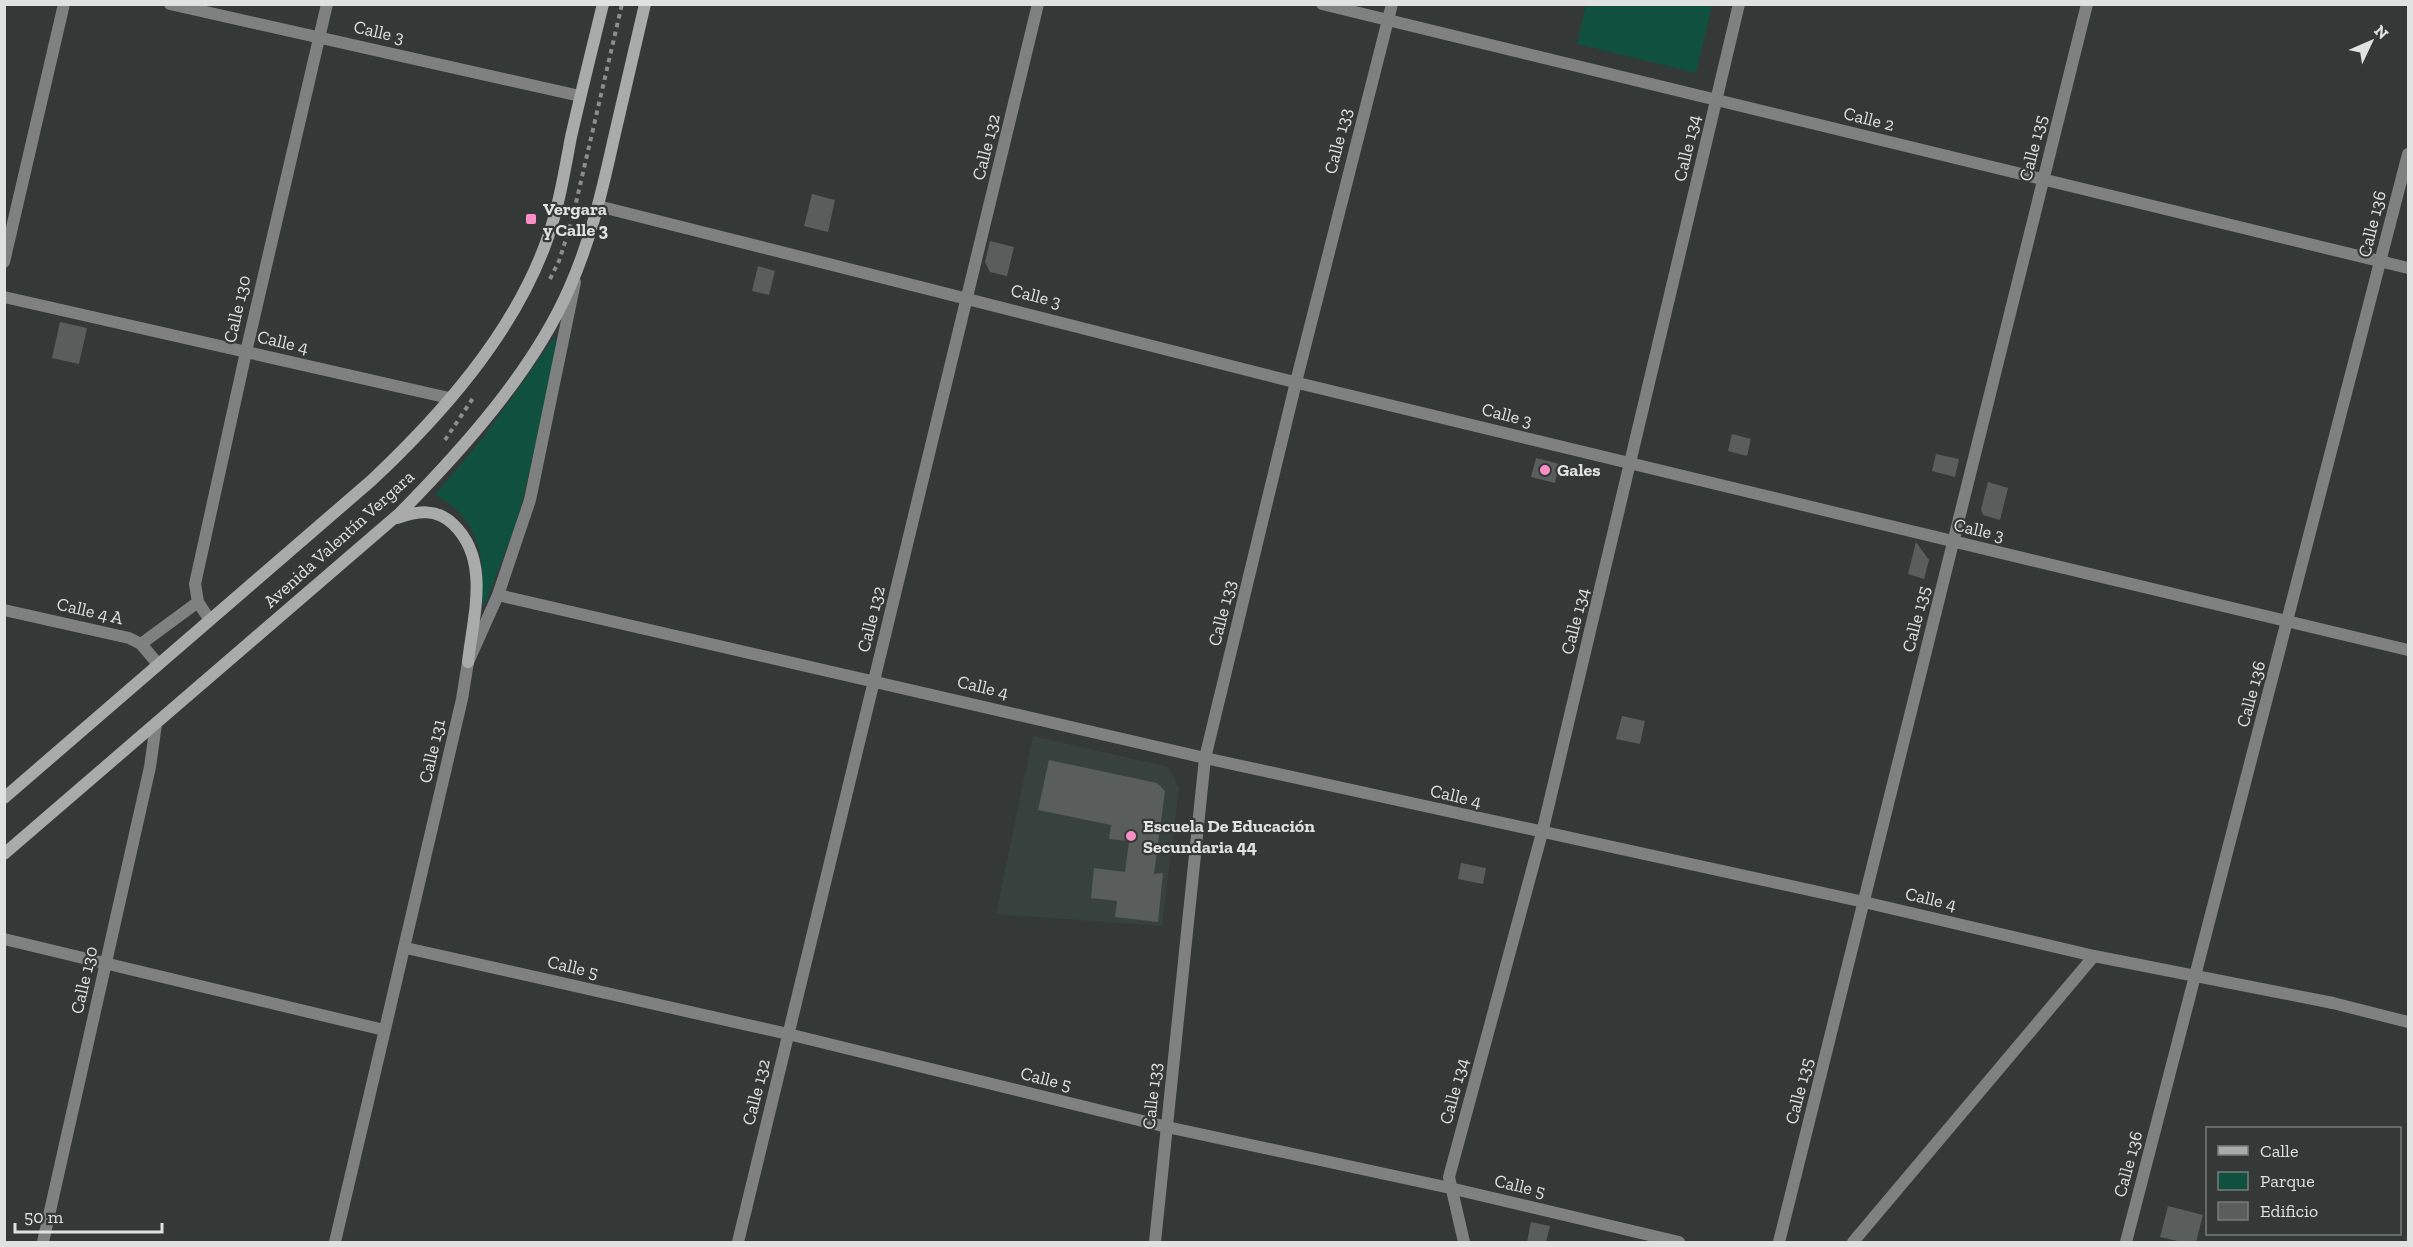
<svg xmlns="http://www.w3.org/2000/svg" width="2413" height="1247" viewBox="0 0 2413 1247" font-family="'Zilla Slab',serif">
  <rect width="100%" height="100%" fill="#343836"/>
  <path fill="#37423e" d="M1033,736L1169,767L1179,788L1162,926L996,914Z"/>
  <path fill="#10503e" d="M1586,5H1712L1696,73L1577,44Z
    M554,338L559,341L524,495L514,529L485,605L481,603C485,555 480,520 435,495L485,435Z"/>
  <path fill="#595d5c" d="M812,194L835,200L828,232L804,226Z
    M990,241L1014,247L1007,276L990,272L985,262Z
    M758,266L775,271L769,295L752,291Z
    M60,322L87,328L79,364L52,358Z
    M1732,434L1751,439L1747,456L1728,451Z
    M1936,454L1959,459L1955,477L1932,471Z
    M1536,458L1559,464L1555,483L1531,477Z
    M1988,482L2008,488L2000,520L1983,515L1981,509Z
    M1916,542L1929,560L1924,579L1908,574Z
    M1622,716L1645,721L1640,744L1616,739Z
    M1049,760L1157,783L1165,791L1154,874L1163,873L1158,922L1115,917L1117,901L1091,898L1094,868L1125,872L1129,841L1109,839L1111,825L1038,810Z
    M1461,863L1486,868L1483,884L1458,879Z
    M2168,1206L2203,1215L2196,1242H2182L2160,1237Z
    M1531,1222L1550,1226L1546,1242H1527Z"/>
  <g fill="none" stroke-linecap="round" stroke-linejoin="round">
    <path stroke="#8a8d8c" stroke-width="4" stroke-dasharray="4.5 4.5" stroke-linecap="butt" d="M550,279L559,261L572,220L622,4
      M445,440L473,398
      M381,506L393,495"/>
    <path stroke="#7f8180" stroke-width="12" d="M170,4L580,96
      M1322,4L2408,268
      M598,206C832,264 1064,324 1298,383C1667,475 2038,561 2408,650
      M4,262L64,4
      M4,297L449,398
      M498,595L1205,758L1864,902L2094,956L2333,1003L2408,1022
      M4,610L129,638L141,644L158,664
      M209,619L198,602L195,584L246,352L327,4
      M141,644L198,602
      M4,939L384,1030
      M406,948L788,1034L1167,1127L1450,1188L1679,1242
      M43,1242L150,767L156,724
      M335,1242C377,1061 421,880 462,699L468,662L498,595L530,500L575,282
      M738,1242L1038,4
      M1155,1242L1205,758L1296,382L1392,4
      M1464,1242L1449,1177L1542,833L1739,4
      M1779,1242L2087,4
      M1853,1242L2094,956
      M2126,1242L2408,154"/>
    <path stroke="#a8aba9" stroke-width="12" d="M397,518C418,511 436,508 453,524C491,560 473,616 468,662
      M4,798L372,480C441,415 510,337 544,248C558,212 564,174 571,137C581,93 592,49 603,4
      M4,854L400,513C463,449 533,371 569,289C590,242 602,192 613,142C624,96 634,50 645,4"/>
  </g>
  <g fill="#fb8fc5" stroke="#343836" stroke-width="2">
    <rect x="525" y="213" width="12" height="12" rx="3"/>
    <circle cx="1545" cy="470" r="6"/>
    <circle cx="1131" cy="836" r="6"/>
  </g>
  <g text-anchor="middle" stroke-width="4.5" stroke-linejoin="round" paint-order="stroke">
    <g font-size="18" fill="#dfe2e1" stroke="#343836">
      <text transform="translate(379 32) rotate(13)" y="6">Calle 3</text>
      <text transform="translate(1869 119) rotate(14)" y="6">Calle 2</text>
      <text transform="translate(1338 141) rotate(-76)" y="6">Calle 133</text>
      <text transform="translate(986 147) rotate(-76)" y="6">Calle 132</text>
      <text transform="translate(1687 148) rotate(-77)" y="6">Calle 134</text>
      <text transform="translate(2033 148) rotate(-76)" y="6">Calle 135</text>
      <text transform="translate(2372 224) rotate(-76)" y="6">Calle 136</text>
      <text transform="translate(1036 296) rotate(14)" y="6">Calle 3</text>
      <text transform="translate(237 309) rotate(-77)" y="6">Calle 130</text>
      <text transform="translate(283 342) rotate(13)" y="6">Calle 4</text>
      <text transform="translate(1507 415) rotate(14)" y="6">Calle 3</text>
      <text transform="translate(1979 530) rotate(13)" y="6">Calle 3</text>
      <text transform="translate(339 539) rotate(-42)" y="6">Avenida Valentín Vergara</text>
      <text transform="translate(90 611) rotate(13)" y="6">Calle 4 A</text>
      <text transform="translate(1222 613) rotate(-76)" y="6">Calle 133</text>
      <text transform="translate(871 619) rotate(-76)" y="6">Calle 132</text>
      <text transform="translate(1916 619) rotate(-76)" y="6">Calle 135</text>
      <text transform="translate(1575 621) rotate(-76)" y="6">Calle 134</text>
      <text transform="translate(983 687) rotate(13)" y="6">Calle 4</text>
      <text transform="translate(2251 694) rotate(-75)" y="6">Calle 136</text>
      <text transform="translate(432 751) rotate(-77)" y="6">Calle 131</text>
      <text transform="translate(1456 796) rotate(13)" y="6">Calle 4</text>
      <text transform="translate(1931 899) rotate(13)" y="6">Calle 4</text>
      <text transform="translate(573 967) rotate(13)" y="6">Calle 5</text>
      <text transform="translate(84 980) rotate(-77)" y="6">Calle 130</text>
      <text transform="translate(1046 1079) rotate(14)" y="6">Calle 5</text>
      <text transform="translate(1454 1091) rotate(-75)" y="6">Calle 134</text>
      <text transform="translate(1799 1091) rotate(-76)" y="6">Calle 135</text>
      <text transform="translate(756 1092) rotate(-76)" y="6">Calle 132</text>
      <text transform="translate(1152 1096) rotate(-84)" y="6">Calle 133</text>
      <text transform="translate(2128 1164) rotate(-75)" y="6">Calle 136</text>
      <text transform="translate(1520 1186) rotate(13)" y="6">Calle 5</text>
    </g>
    <g font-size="18" font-weight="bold" fill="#dfe2e1" stroke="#343836" text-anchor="start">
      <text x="543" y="215">Vergara<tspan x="543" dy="21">y Calle 3</tspan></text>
      <text x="1557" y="476">Gales</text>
      <text x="1143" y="832">Escuela De Educación<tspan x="1143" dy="21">Secundaria 44</tspan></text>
    </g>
  </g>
  <rect width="2413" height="1247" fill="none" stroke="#dfe2e1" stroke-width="12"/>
  <rect x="2206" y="1127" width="195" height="108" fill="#343836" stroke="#787c7a" stroke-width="1.5"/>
  <rect x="2218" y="1146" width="30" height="9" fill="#a8aba9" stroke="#787c7a" stroke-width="1.5"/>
  <text x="2260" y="1157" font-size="18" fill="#dfe2e1">Calle</text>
  <rect x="2218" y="1172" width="30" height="18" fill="#10503e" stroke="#787c7a" stroke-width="1.5"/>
  <text x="2260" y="1187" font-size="18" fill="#dfe2e1">Parque</text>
  <rect x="2218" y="1202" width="30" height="18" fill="#595d5c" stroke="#787c7a" stroke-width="1.5"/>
  <text x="2260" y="1217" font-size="18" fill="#dfe2e1">Edificio</text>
  <g transform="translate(2371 42) rotate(46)" stroke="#343836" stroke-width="4.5" paint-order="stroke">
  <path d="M0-4.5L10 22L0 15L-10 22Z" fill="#dfe2e1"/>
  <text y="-9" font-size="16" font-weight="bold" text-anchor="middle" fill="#dfe2e1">N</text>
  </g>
  <path d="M15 1223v9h147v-9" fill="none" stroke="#dfe2e1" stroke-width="3"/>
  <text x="24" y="1223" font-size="18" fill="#dfe2e1" stroke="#343836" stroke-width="4.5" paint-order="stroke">50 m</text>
</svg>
